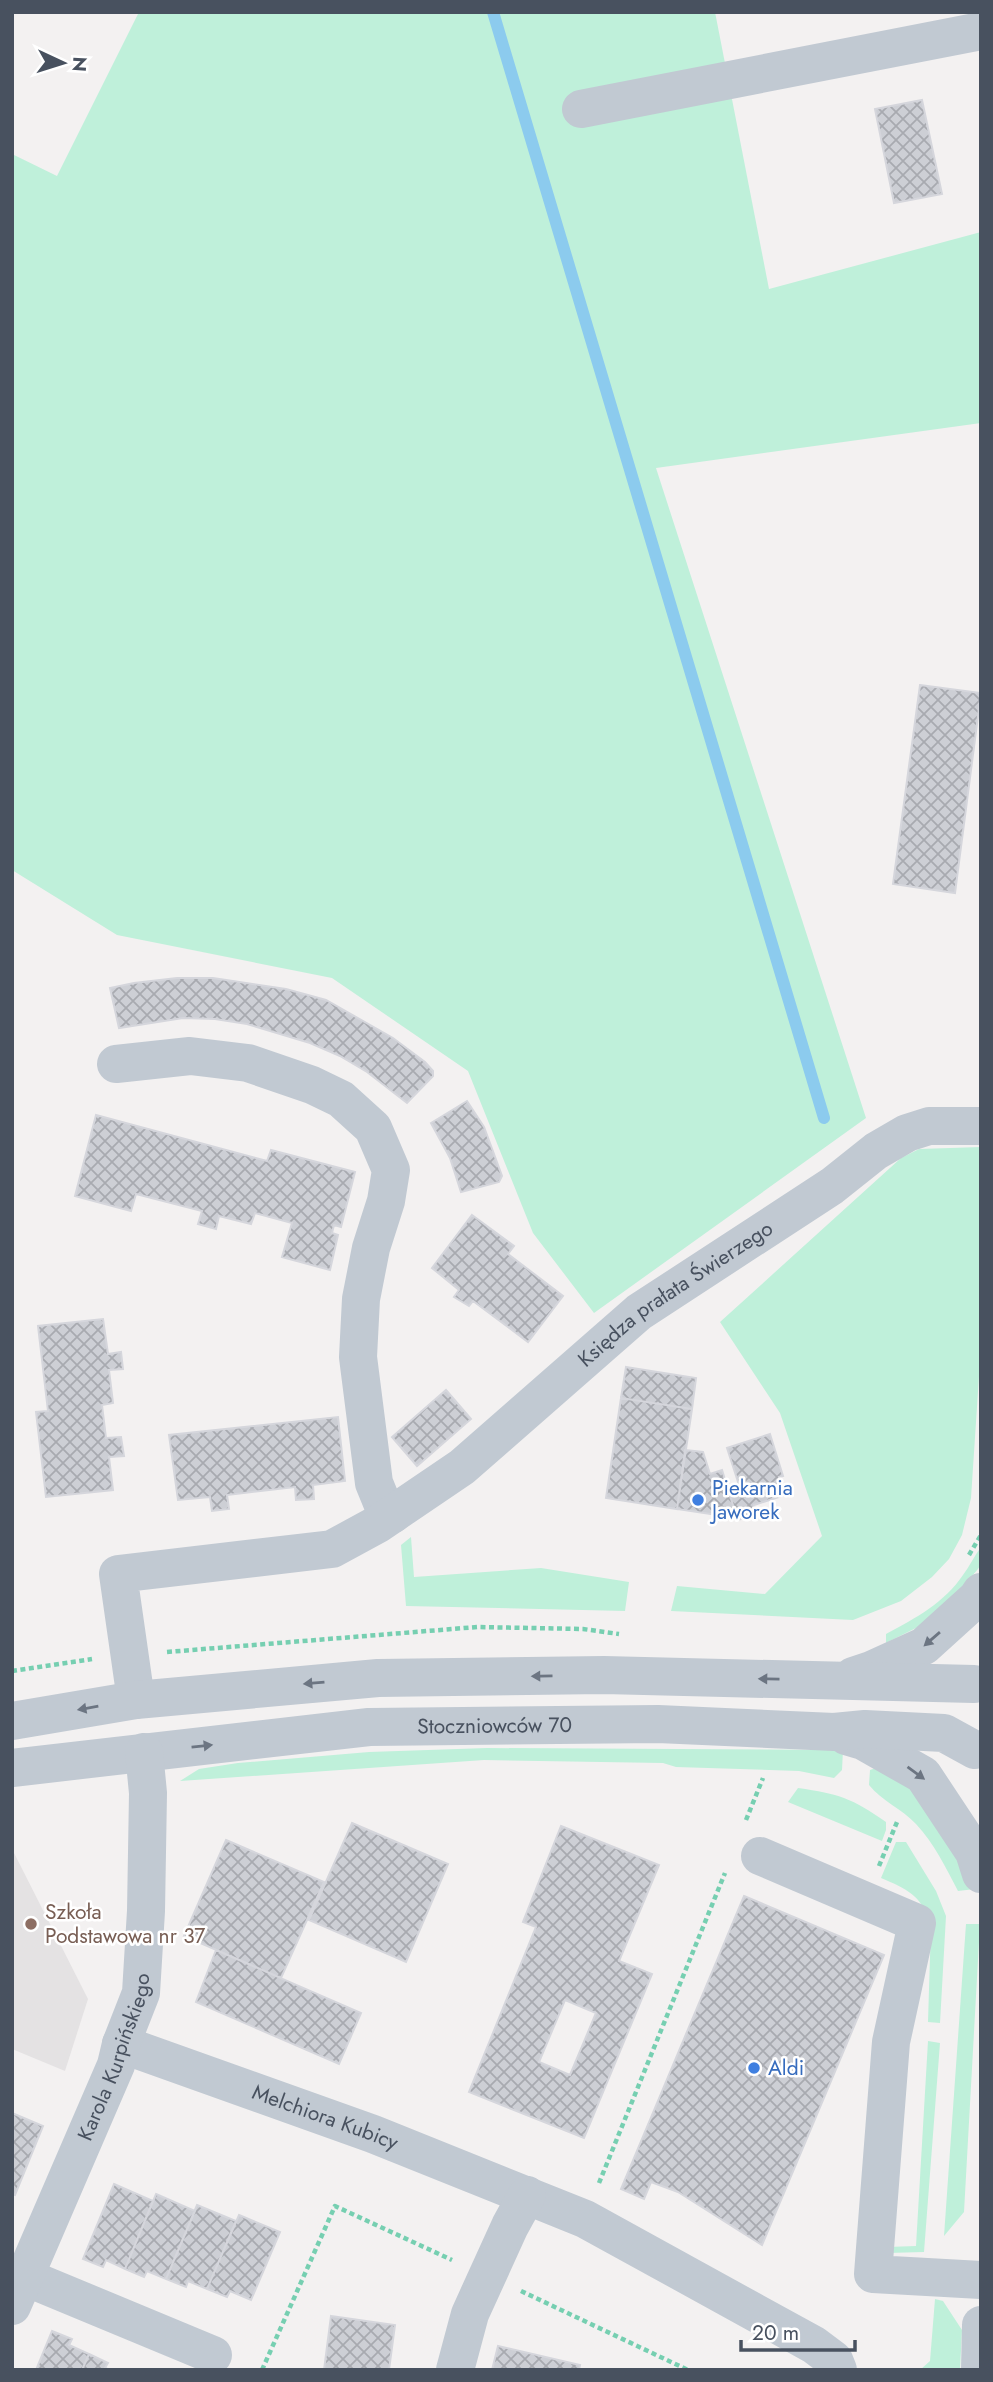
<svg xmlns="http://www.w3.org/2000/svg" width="993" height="2382" viewBox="0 0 993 2382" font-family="Jost,sans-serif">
  <defs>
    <pattern id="building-cross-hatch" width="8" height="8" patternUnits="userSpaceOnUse" patternTransform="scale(1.75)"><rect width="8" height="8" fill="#cdcfd5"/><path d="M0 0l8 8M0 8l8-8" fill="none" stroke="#a8aab0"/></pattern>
  </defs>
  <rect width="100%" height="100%" fill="#f3f1f1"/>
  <path fill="#e4e2e3" d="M12,1849L88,1999L65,2071L12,2049Z"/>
  <path fill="#bff0da" d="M139,12H715L769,289L981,232V423L656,468L866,1118L594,1313L533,1233L468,1071L332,978L117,935L12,870V154L57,176Z
    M981,1147V1346L971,1498L962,1535L949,1559L932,1577L901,1601L853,1620L671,1611L677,1586L765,1594L822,1536L780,1413L720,1322L901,1158L919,1149Z
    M411,1537L414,1577L541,1568L629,1582L625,1611L406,1606L401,1545Z
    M981,1547V1564L978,1569L949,1603L926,1623L886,1643V1634C916,1618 944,1603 963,1575C970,1566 974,1556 981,1547Z
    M487,1748L843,1750L842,1770L834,1778L799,1771L676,1767L663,1763L484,1760L180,1781L199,1769L238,1763L369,1752Z
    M879,1767L906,1783L934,1813L975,1889L958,1891C946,1868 934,1843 916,1824C902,1809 882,1801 869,1785L870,1770Z
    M798,1788C839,1794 852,1798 886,1822V1830L882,1841L788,1802Z
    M896,1842H906L936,1891L946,1916L940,2023L928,2022L931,1924C921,1895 907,1889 881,1878Z
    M966,1924H980L964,2212L944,2236Z
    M928,2041L940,2043L924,2252L887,2253V2247L916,2246Z
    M935,2299L943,2301L962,2330L960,2370H920L930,2361Z"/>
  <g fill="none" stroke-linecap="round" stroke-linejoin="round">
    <path stroke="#8ccbee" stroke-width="12" d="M493,12L824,1118"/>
  </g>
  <path fill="url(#building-cross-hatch)" stroke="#d5d6dc" stroke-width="2" fill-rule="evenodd" d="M922,100L942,194L894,203L875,109Z
    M920,685L981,693L955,893L893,884Z
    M177,978H213L286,989L326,1000L393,1038L425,1062L433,1071V1076L407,1103L367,1072L340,1056L310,1043L247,1024L215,1019L183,1018L119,1028L110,988L134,983Z
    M467,1101L484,1127L502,1176L499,1182L461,1192L450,1158L431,1123Z
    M96,1115L267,1161L271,1150L355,1172L341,1227L334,1225L332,1233L338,1235L330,1270L282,1257L292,1223L255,1213L251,1224L219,1216L216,1229L198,1224L202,1211L136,1194L131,1211L75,1196Z
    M472,1215L514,1246L508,1254L563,1296L528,1342L473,1301L469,1306L454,1297L459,1290L432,1268Z
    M103,1319L108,1354L121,1352L123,1369L109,1370L113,1403L102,1405L106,1438L121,1437L124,1456L109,1457L113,1490L46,1497L36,1412L48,1411L38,1326Z
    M626,1367L696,1378L692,1409L621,1398Z
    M446,1390L471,1419L417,1466L392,1437Z
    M621,1398L692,1409L677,1509L606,1498Z
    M338,1417L345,1481L313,1485L314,1499L296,1500L295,1487L227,1495L229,1509L212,1511L210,1497L178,1500L169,1435Z
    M770,1434L783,1476L779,1477L785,1495L754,1505L757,1515L737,1520L729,1491L740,1488L727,1448Z
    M685,1450L703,1452L710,1474L722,1470L737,1518L677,1509Z
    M352,1823L448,1864L406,1962L309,1920Z
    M561,1826L659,1865L619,1961L652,1974L584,2138L469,2092L536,1927L523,1922ZM565,2000L596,2013L570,2075L539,2062Z
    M226,1840L324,1882L281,1978L184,1936Z
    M744,1896L884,1955L762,2245L678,2192L651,2182L644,2199L621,2189Z
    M216,1950L361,2013L339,2064L196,2002Z
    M12,2113L43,2126L15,2195L12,2194Z
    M114,2184L153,2201L125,2269L106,2260L103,2267L83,2259Z
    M156,2194L195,2211L166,2279L147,2271L144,2277L125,2269Z
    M197,2205L236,2221L207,2289L188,2281L186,2287L166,2279Z
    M239,2215L280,2232L251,2300L230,2291L227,2297L207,2289Z
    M331,2316L395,2325L389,2370H324Z
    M52,2331L72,2339L69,2345L89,2354L82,2370H36Z
    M498,2346L580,2365L579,2370H492Z
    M89,2354L108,2363L105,2368L110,2370H82Z"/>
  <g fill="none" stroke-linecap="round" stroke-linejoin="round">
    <path stroke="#76cfb1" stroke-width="4.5" stroke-dasharray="5 3.5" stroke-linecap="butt" d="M969,1555L981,1535
      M167,1652L477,1627L583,1629L619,1634
      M12,1671L92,1659
      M746,1820L763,1778
      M879,1866L897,1822
      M599,2183L725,1873
      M521,2291L688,2370
      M262,2370L335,2206L452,2260"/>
    <g stroke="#c1c9d2" stroke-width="38">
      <path d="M581,109L981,31"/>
      <path d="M116,1064L190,1056L248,1063L312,1085L341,1099L373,1128L391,1170L386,1201L371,1248L361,1299L358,1357L374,1483L383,1505L393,1514"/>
      <path d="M853,1676L871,1670L924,1646L977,1598L981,1592"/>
      <path id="s1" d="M136,1700L118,1574L332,1549L378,1524L462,1467L639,1312L832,1186L876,1151L907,1133L929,1126H981"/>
      <path d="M12,1721L136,1700L378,1678L604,1675L974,1684"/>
      <path d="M846,1736L863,1741L923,1775L974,1852L981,1874"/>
      <path id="s2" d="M12,1768L369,1727L658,1724L834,1732L865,1729L944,1733L975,1750"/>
      <path d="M760,1856L917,1923L891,2042L873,2274L981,2280"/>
      <path id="s3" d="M121,2044L373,2134L585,2219L814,2345L834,2360L838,2370"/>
      <path d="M25,2277L213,2355"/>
      <path id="s4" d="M12,2306L116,2065L121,2044L141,1993L146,1911L148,1793L144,1752"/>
      <path d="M455,2370L470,2314L510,2226L527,2195"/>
      <path d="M980,2370L981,2325"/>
    </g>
  </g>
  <defs><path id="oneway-solid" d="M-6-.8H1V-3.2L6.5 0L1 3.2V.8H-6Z" transform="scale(1.75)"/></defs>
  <g fill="#6c7582">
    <use href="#oneway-solid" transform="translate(932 1639) rotate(139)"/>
    <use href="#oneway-solid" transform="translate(542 1676) rotate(179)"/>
    <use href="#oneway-solid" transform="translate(769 1679) rotate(-179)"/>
    <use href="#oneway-solid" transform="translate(314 1683) rotate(175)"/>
    <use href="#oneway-solid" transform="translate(88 1708) rotate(170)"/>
    <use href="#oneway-solid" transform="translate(202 1746) rotate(-6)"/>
    <use href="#oneway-solid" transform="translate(916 1773) rotate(36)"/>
  </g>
  <g fill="#3f7fe0" stroke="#fff" stroke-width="2.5">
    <circle cx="698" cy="1500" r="7"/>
    <circle cx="754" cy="2068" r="7"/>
  </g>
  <circle fill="#8d6e63" stroke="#fff" stroke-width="2.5" cx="31" cy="1924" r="7"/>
  <g text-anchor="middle" stroke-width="5" stroke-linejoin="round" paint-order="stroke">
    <g font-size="21" fill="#48515f" stroke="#fff">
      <text dy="7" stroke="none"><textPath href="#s1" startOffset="772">Księdza prałata Świerzego</textPath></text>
      <text dy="7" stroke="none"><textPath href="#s2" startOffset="485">Stoczniowców 70</textPath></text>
      <text dy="7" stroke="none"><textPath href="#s4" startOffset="270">Karola Kurpińskiego</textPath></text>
      <text dy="7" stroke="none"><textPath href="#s3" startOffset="217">Melchiora Kubicy</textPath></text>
    </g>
    <g font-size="21" fill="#366cbe" stroke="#fff" text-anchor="start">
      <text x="712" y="1495">Piekarnia<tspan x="712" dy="24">Jaworek</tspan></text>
      <text x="768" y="2075">Aldi</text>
    </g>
    <g font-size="21" fill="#785e54" stroke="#fff" text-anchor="start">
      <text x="45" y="1919">Szkoła<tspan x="45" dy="24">Podstawowa nr 37</tspan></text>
    </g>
  </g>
  <rect width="993" height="2382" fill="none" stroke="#48515f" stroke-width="28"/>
  <g transform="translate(63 63) rotate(94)" stroke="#ffffff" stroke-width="5" paint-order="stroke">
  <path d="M0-5L12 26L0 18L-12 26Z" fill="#48515f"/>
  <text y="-10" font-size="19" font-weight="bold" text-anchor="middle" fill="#48515f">N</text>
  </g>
  <path d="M741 2340v10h114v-10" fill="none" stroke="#48515f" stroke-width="3.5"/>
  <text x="752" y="2340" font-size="21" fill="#48515f" stroke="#ffffff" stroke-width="5" paint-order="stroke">20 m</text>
</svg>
